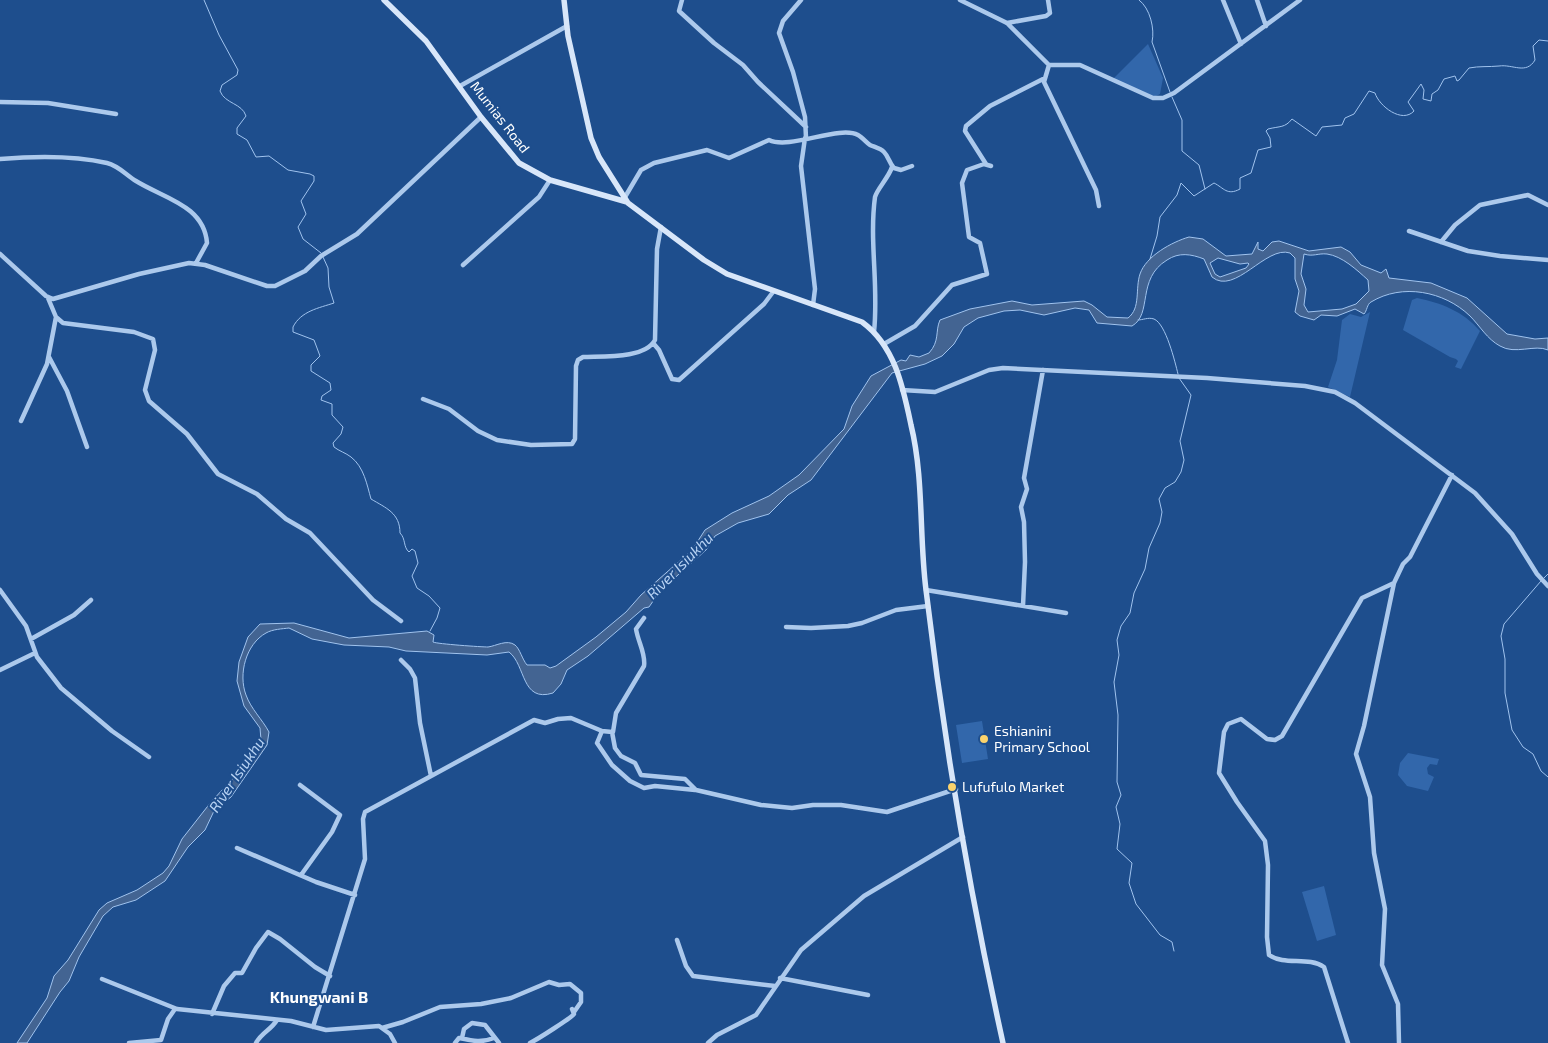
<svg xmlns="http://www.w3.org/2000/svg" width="1548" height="1043" viewBox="0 0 1548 1043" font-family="'Exo 2',sans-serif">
  <rect width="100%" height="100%" fill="#1e4e8d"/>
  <path fill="#3267ab" d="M1148,44L1163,78L1160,94L1154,97L1113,79Z
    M1417,298C1441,303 1463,311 1480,331L1461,369L1455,367L1458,361L1456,359L1450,357L1403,330L1412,300Z
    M1370,312L1350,397L1328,387L1337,360L1342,320L1350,314L1361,317Z
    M982,721L988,759L962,763L956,725Z
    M1408,753L1439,759L1437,765L1430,764L1427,768L1428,774L1434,777L1428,791L1407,786L1398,775L1400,763Z
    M1324,886L1336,935L1317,941L1302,892Z"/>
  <path fill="#436492" stroke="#a0c3ee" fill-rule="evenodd" d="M1189,237L1203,239L1226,256L1252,254L1258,242V249L1263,251L1272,242L1279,241L1309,251L1341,247L1350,252L1361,265L1381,273L1386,269L1389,278L1431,283L1467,298L1507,334L1535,339L1548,338V350C1535,344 1515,355 1500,346C1487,339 1480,326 1470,316C1444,291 1402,283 1371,302C1367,304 1367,311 1364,314L1355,309L1337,316L1321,315L1314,320L1300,316L1295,312L1299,291L1295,279V258L1290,253C1266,245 1235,296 1212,277L1204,259C1191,254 1179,252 1167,260C1136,279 1153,314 1132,326L1097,323L1089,310L1075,308L1044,315L1020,310L1004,311L978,318L964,327L954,344L942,356L925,364L892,373L811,480L788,495L769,514L738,523L715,536L706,550L660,591L649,607L644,608L588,656L567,670L561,684L553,693C521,703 526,665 509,652L487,655L406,651L389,647L344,645L312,639L289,628C282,629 273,629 266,633C246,644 238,674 246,695C251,709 262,719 269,732L267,745L231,797L214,811L205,830L188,847L165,881L136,900L113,907L103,916L79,957L69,981L60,992L27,1043H17L47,998L54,976L68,960L99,910L107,903L137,890L163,873L169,866L182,839L211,802L237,774L261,740L260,728L244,706L237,681L239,662L248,637L260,624L294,623L349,638L427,631L434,635L433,642C437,644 482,647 488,647C496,646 507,639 515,645C520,649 522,659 527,665H545L550,668L556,666L596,637L626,612L641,595L692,550L705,530L732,513L769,496L799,475L844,429L852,406L871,376L901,360L906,361L910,355L919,357L929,353C940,341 935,331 940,320L970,309L1012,301L1032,305L1084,301L1092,305L1107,317L1128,318C1141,308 1135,289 1140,274C1146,256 1172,242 1189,237ZM1304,254C1313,257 1318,253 1327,254C1342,256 1357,270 1368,280L1369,291L1356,304L1342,309L1308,312L1304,305L1306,289L1301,274ZM1218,258L1240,264L1248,263L1249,264L1246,268L1220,277L1215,274L1210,263Z"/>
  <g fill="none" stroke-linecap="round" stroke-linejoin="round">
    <path stroke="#a0c3ee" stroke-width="1" d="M204,0L219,35L238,70L237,75L222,85L220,91C225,104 242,103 246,116L237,128V134L247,140L256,157L269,156L288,170L310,174L314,176V181L301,201L306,214L298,227L303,239L321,253
      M1139,0C1150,8 1155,29 1152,42L1170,92
      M1172,97L1182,120V151L1199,165L1205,189
      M323,257L328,268L329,287L334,303C319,308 301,311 293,327V332L314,340L320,356L311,365V371L330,383L331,390L322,396L321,400L332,404V415L343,427L341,434L333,443L334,447C339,451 346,453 351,457C364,467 367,485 371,499C386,508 400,513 400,533C406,539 403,547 409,552L412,549L415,551L418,563L412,576L417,588L429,596L440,608L437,618L430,631
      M1150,259L1157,236L1160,217L1177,195L1181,183L1194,196L1214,183C1224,188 1227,196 1240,189V178L1251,173L1258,150L1271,147L1270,138L1266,131L1268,129C1280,126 1285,128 1292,119L1316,136L1322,127L1342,125L1345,118L1354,114L1369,91L1375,93C1379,106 1402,124 1414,111L1408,102L1421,84L1424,90L1423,99L1431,101L1432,94L1438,90L1444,79L1455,76L1457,81L1459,80L1469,68C1479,66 1489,67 1499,66C1513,64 1526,75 1535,60L1533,46L1539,40L1548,41
      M1138,320C1143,320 1148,317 1154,319C1166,324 1175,362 1178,374
      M1544,578L1548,574
      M1541,581L1504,624L1501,636L1505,659V693L1512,730L1523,747L1533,754L1541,771L1548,777
      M1174,951L1172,942L1160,935L1136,904L1129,883L1132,863L1117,849L1120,824L1116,807L1121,795L1117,782L1118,715L1114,682L1119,655L1117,640L1121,626L1130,613L1134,593L1145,569L1149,548L1160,523L1162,512L1159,499L1165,488L1175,482L1181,472L1184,460L1180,441L1191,395L1179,378"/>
    <path stroke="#acc9ec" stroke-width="4.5" d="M682,0L679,11L714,43L743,65L758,82L806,127
      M801,0L783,21L779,33L793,72L805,117L806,138
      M960,0L1007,23L1049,65H1080L1153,98H1163L1174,93L1300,0
      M1223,0L1241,44
      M1257,0L1266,26
      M1007,23L1046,16L1050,13L1048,0
      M1049,65L1044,82L1096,190L1099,206
      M460,86L567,26
      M0,102L48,103L116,114
      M805,138L801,166L815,289L813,305
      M0,159C35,156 72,155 107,163C119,166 126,175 136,181C163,198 204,205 207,243L196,263
      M986,164L965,131L966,126L990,106L1043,79
      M625,197L641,170L654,163L707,150L729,158L769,140C790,150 839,125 858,135C862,137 866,142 870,145C874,147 880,148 884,152C889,157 889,163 894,168L901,170L912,166
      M1409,231L1468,251L1500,256L1548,260
      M1441,242L1455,225L1480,205L1528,195L1548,205
      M0,254L46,296L53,299L139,274L189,263L205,265L267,286H275L305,271L321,256L357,234L481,117
      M463,265L539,197L550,180
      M48,298L56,317L63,323L134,332L153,339L155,350L145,390L149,401L187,434L218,474L257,494L286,519L310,533L373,600L401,621
      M874,332C879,287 869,242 875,197C877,189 889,177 892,167
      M653,343L659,350L672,379L679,380L764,304L773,292
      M884,344L915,326L952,285L987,274L980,243L969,237L962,183L967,170L984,164L991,166
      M49,357L67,391L87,447
      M902,390L935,392L989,370L1003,368L1207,378L1305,386L1335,392L1355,403L1475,493L1512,534L1537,574L1548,586
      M423,399L449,409L478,431L497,440L531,445L572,444L575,439L576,366L578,360L583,357C602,356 645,359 655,340L657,249L661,227
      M21,421L47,364L56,317
      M0,590L26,626L37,657L61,688L112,731L149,757
      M926,590L1066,613
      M1023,606L1025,562L1024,522L1021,507L1027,489L1024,478L1043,370
      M786,627L811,628L848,626L862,623L896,610L928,606
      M31,639L74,615L91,600
      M401,660L410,669L415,678L420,723L431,776
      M0,670L35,653
      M602,731L597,743L612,765L630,781L644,788L655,786L695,790
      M613,732L616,713L644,666C646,654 638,642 636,629L644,618
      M300,785L340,815L332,832L301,875
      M237,848L316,882L355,895
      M677,940L686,966L693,976L775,986
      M780,978L868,995
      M102,979L177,1009L291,1021L326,1030L379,1026L390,1034L395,1043
      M212,1014L224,986L235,973H242L256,948L268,932L280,939L315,967L330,976
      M313,1027L365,859L363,819L365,812L534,720L545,723L558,719L571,718L602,731L612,732L615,748L621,756L635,763L641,775L685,779L696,790L761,805L792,808L813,805H841L887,812L956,789
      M382,1028L403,1022L440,1007L481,1004L511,998L549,982L559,985L570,984L581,993V1002L574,1012
      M462,1038L464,1029L472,1023L485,1025L499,1043
      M129,1043L161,1040L168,1019L175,1009
      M256,1043C262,1032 271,1030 277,1020
      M455,1043L459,1038C473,1041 481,1043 494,1038
      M530,1043C538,1039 571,1018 574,1014L572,1009
      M708,1043L717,1035L756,1015L801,950L864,896L963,837
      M1348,1043L1324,967C1308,956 1285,966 1269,955L1267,937L1268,865L1265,841L1237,802L1219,773L1224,732L1228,724L1241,719L1267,739L1275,740L1282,736L1362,598L1394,583
      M1399,1043L1398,1004L1382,965L1385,909L1374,853L1370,797L1356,754L1364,726L1394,583L1403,564L1410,557L1452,475"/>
    <path stroke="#d8e6f9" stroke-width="5.5" d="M384,0L426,41L481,117L519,163L550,180L627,202
      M564,0L568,36L591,138L599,157L628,203L704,260L727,274L862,322C895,346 903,387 911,425C924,478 919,535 926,590C944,742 970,894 1003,1043"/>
  </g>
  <g fill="#fbd36c" stroke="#1e4e8d" stroke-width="2">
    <circle cx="984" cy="739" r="5"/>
    <circle cx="952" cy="787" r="5"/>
  </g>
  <g text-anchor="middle" stroke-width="4" stroke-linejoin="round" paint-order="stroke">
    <g font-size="14" fill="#fff" stroke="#1e4e8d">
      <text transform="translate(500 117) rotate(52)" y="5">Mumias Road</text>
    </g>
    <g font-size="14" fill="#fff" stroke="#1e4e8d" text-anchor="start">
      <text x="994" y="736">Eshianini<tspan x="994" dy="16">Primary School</tspan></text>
      <text x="962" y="792">Lufufulo Market</text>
    </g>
    <g font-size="15" font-style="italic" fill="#b8d3f4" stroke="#1e4e8d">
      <text transform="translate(680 566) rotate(-45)" y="5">River Isiukhu</text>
      <text transform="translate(237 775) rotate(-56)" y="5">River Isiukhu</text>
    </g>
    <g font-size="16" font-weight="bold" fill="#fff" stroke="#1e4e8d">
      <text x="319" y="1003">Khungwani B</text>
    </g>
  </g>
</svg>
